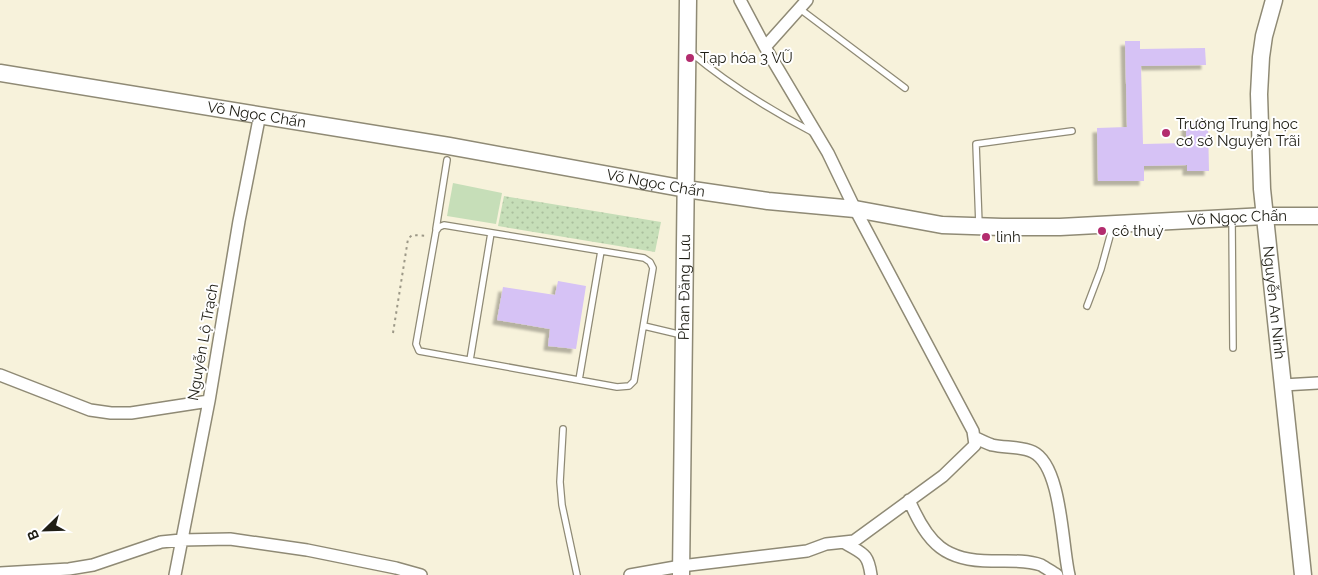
<svg xmlns="http://www.w3.org/2000/svg" width="1318" height="575" viewBox="0 0 1318 575" font-family="Raleway,sans-serif">
  <defs>
    <pattern id="grass-dots" width="8" height="8" patternUnits="userSpaceOnUse" patternTransform="scale(1.25)"><rect width="8" height="8" fill="#c6deb8"/><path d="M2 2h.1M6 6h.1" fill="none" stroke="#aabe9d" stroke-width="1.8" stroke-linecap="round"/></pattern>
    <filter id="shadow"><feDropShadow dx="-4.5" dy="4.5" stdDeviation="1" flood-color="#0004"/></filter>
  </defs>
  <rect width="100%" height="100%" fill="#f7f2db"/>
  <path fill="url(#grass-dots)" d="M504,196L661,222L655,252L498,226Z"/>
  <path fill="#c6deb8" d="M453,183L502,193L496,224L447,216Z"/>
  <path fill="#d6c2f5" filter="url(#shadow)" d="M1125,41H1140V49L1205,48L1206,65L1141,66L1143,144L1186,143V124H1208L1209,171H1187V165L1144,166V181H1098L1097,128L1127,127Z
    M558,281L586,286L576,349L548,346L550,329L497,320L503,287L555,295Z"/>
  <g fill="none" stroke-linecap="round" stroke-linejoin="round">
    <defs>
      <path id="lane" d="M800,9L905,88
        M690,52C728,84 770,110 814,133
        M1232,220L1233,348
        M444,225L644,258L650,262L653,268L634,381L629,386L617,387L419,351L416,344L436,231L439,227Z
        M979,225L976,144L1072,131
        M436,229L447,160
        M1087,306L1101,269L1113,225
        M644,326L682,335
        M470,360L491,233
        M579,380L601,251
        M563,429L560,482L562,505L577,575"/>
      <path id="street" d="M765,47L807,0
        M0,375L90,410L111,413H131L209,401
        M1283,385L1318,383
        M974,437C980,440 986,443 992,445C1005,448 1021,446 1033,452C1062,466 1062,547 1069,575
        M909,500C928,544 945,562 995,561C1009,561 1027,560 1041,565C1046,568 1052,572 1057,575
        M845,543C863,554 868,553 871,575
        M0,573L69,569L93,565L161,542L181,540L230,539L307,550L396,568L421,575
        M175,575L209,401L239,221L260,114
        M630,575L681,566L807,551L826,544L854,541L943,476L975,445L973,431L855,209L828,153L765,47L740,0"/>
      <g id="secondary">
        <path id="s1" d="M1274,0L1264,36L1261,57L1259,94L1262,189L1303,575"/>
        <path id="s2" d="M0,73L449,146L686,189L768,201L855,209L942,225L1002,227H1060L1265,216H1318"/>
        <path id="s3" d="M681,575L688,0"/>
      </g>
    </defs>
    <use href="#lane" stroke="#8f8a75" stroke-width="8"/>
    <use href="#street" stroke="#8f8a75" stroke-width="14"/>
    <use href="#secondary" stroke="#8f8a75" stroke-width="19"/>
    <path stroke="#9c9887" stroke-width="2" stroke-dasharray="2.5 4" stroke-linecap="butt" d="M393,333L408,239L412,235L428,236"/>
    <use href="#lane" stroke="#fff" stroke-width="5.5"/>
    <use href="#street" stroke="#fff" stroke-width="11"/>
    <use href="#secondary" stroke="#fff" stroke-width="16"/>
  </g>
  <g fill="#b32c6e" stroke="#fff" stroke-width="2">
    <circle cx="690" cy="58" r="5"/>
    <circle cx="1166" cy="133" r="5"/>
    <circle cx="1102" cy="231" r="5"/>
    <circle cx="986" cy="237" r="5"/>
  </g>
  <g text-anchor="middle" stroke-width="4" stroke-linejoin="round" paint-order="stroke">
    <g font-size="15" fill="#1f1e15" stroke="#fff" text-anchor="start">
      <text x="700" y="63">Tạp hóa 3 VŨ</text>
      <text x="1176" y="129">Trường Trung học<tspan x="1176" dy="17">cơ sở Nguyễn Trãi</tspan></text>
      <text x="1112" y="236">cô thuỳ</text>
      <text x="996" y="242">linh</text>
    </g>
    <g font-size="15" fill="#1f1e15" stroke="#fff">
      <text dy="5" stroke="none"><textPath href="#s2" startOffset="260">Võ Ngọc Chấn</textPath></text>
      <text dy="5" stroke="none"><textPath href="#s2" startOffset="665">Võ Ngọc Chấn</textPath></text>
      <text dy="5" stroke="none"><textPath href="#s2" startOffset="1250">Võ Ngọc Chấn</textPath></text>
      <text dy="5" stroke="none"><textPath href="#s3" startOffset="288">Phan Đăng Lưu</textPath></text>
      <text dy="5" stroke="none"><textPath href="#s1" startOffset="305">Nguyễn An Ninh</textPath></text>
      <text transform="translate(203 342) rotate(-80)" y="5">Nguyễn Lộ Trạch</text>
    </g>
  </g>
  <g transform="translate(45 530) rotate(247)" stroke="#ffffff" stroke-width="4" paint-order="stroke">
  <path d="M0-4L9 19L0 12L-9 19Z" fill="#1f1e15"/>
  <text y="-8" font-size="14" font-weight="bold" text-anchor="middle" fill="#1f1e15">B</text>
  </g>
</svg>
